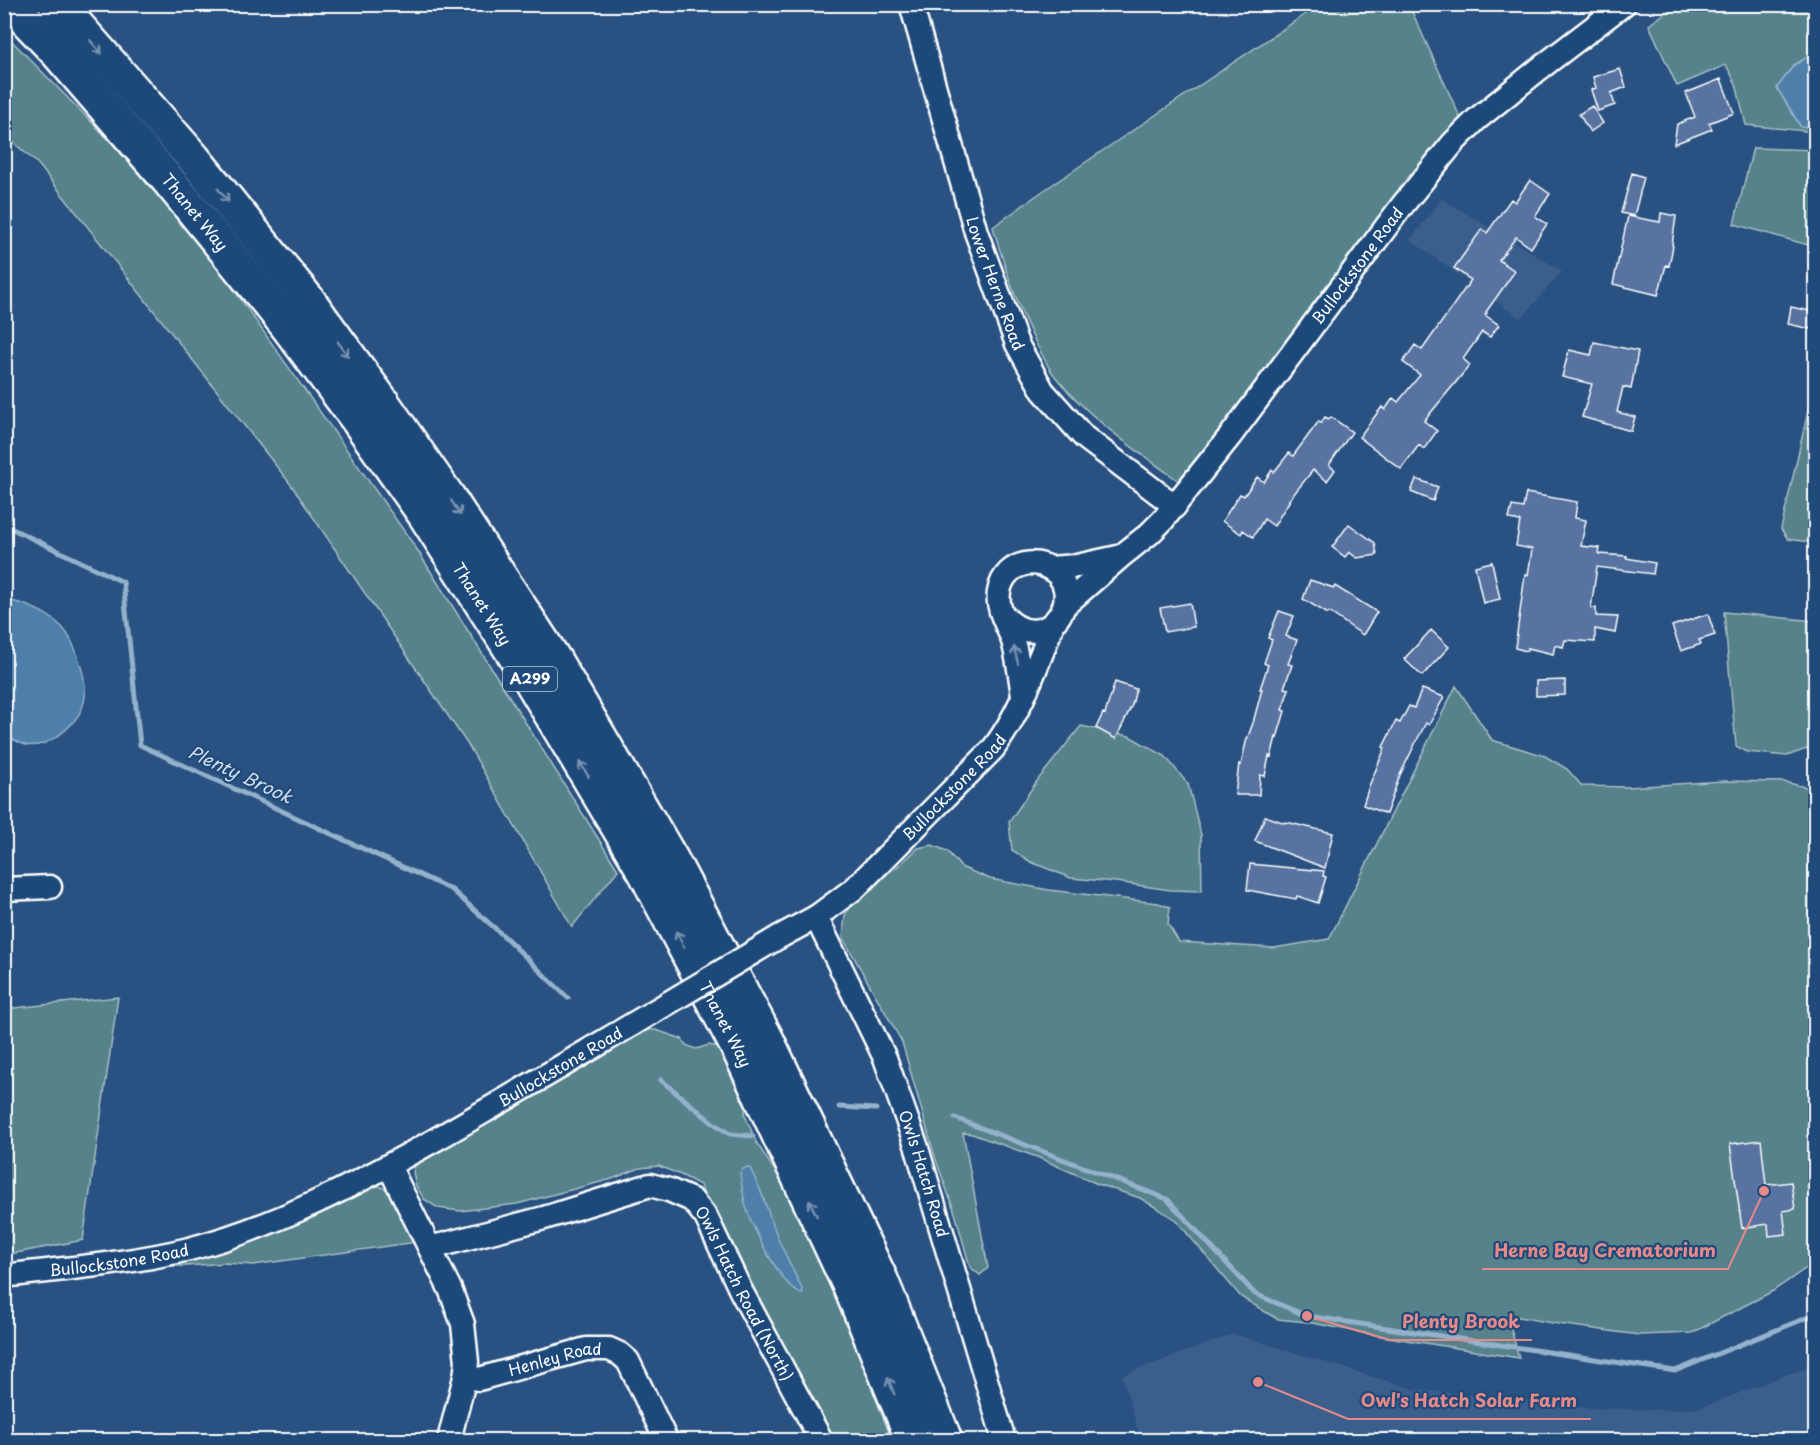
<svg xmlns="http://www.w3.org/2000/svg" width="1820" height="1445" viewBox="0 0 1820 1445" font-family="'Playpen Sans',sans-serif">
  <rect width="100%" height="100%" fill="#295181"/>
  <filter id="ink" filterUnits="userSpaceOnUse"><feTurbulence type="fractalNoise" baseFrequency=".0167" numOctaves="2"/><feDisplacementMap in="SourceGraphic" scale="12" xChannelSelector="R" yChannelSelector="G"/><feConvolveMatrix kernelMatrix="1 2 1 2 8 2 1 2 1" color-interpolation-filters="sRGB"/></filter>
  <g filter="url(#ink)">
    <path fill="#3b5e8d" d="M1442,199L1562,271L1521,319L1410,240Z
      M1234,1334L1413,1389L1587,1408L1669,1410L1700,1408L1791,1373L1815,1366V1440H1141L1122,1375Z"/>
    <path fill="#55828b" stroke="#aac0c5" stroke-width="1.5" d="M1319,5H1409L1464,126L1183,484C1138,452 1084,415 1051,371C1046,363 1042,354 1038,347C1018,309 1005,268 993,227L1040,193Z
      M1676,5H1815V53L1794,65L1777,88L1801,127L1815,128V132L1746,125L1736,84L1726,65L1677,86L1649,25Z
      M4,33L177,209L416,548L618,870L572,927L470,748L292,486L38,164L5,135Z
      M1753,148L1815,150V247L1734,224Z
      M1815,381V543L1788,539L1781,529Z
      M1724,612L1815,621V750L1809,748L1787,756L1747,752L1736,746Z
      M1456,686L1492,740L1545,756L1567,769L1582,786L1628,787L1724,781L1784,782L1815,789V1262L1773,1291L1692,1333L1639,1335L1558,1324L1507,1315L1519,1358L1375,1335L1307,1322L1277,1319L1241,1297L1175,1219L1140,1198L1100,1185L1037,1157L972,1134L963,1133L988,1268L980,1275L970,1267L955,1213L935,1157L902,1042L843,938L845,914L868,888L902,863L918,848L932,845L947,851L961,867L990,879L1049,890L1158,903L1170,907L1168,924L1179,942L1274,948L1329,939Z
      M1081,726L1129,736L1165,756L1188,784L1201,835L1202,891L1170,890L1116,882L1071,878L1031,862L1012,850L1009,822L1037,781Z
      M118,997L83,1240L5,1255V1009Z
      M647,1030H656L682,1039L686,1045L696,1049L709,1045L719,1047L746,1100L745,1115L756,1142L795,1202L825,1269L892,1440H827L736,1264L700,1185L681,1175L659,1166L640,1168L612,1179L517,1204L460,1211L438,1208L424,1199L416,1186L413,1172L417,1159L636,1032Z
      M368,1184C374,1185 381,1185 387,1190C399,1199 410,1228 417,1242L253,1265L225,1263L186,1266H167L165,1261Z"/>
    <path fill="#4e7faa" stroke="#95b2cc" stroke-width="1.5" d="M1815,53V128L1801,127L1777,88L1794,65Z
      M4,599C26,604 46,611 62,627C75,641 87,678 85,697C83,714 70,728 56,737C48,743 36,747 26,745C19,743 11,738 5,735Z
      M747,1167L750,1168L760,1189L779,1241L801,1287L803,1292L802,1294C783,1289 753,1229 747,1210C743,1198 742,1185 740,1173L743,1169Z"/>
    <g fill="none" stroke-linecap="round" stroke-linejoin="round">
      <path stroke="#95b2cc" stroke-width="5" d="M4,525L123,582L140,745L452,890L507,939L568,998
        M661,1080L713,1123L730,1134L753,1136
        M839,1107L876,1109
        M955,1118L1167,1199L1255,1294L1307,1316L1675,1371L1816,1314"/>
    </g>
    <path fill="#5873a1" stroke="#fff" stroke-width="1.5" d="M1620,69L1626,87L1611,93L1615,105L1598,111L1591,90L1596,88L1593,77Z
      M1721,79L1734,113L1709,123L1712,129L1674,144L1677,124L1695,117L1686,93Z
      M1592,106L1603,123L1590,132L1579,114Z
      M1632,173L1644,177L1634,216L1621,213Z
      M1530,180L1550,194L1535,216L1547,224L1531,248L1516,237L1499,260L1515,271L1486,312L1487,313L1485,315L1499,325L1490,337L1482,332L1463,359L1470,365L1424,421L1437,431L1424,449L1419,445L1401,469L1359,437L1382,407L1385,410L1393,398L1398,402L1420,375L1403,362L1415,345L1422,350L1471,280L1454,268L1482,229L1487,233L1511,199L1515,202Z
      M1661,213L1676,216L1672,245L1673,246L1669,266L1666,265L1658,295L1613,284L1628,216L1660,222Z
      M1791,307L1815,312V330L1788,324Z
      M1594,342L1638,351L1631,389L1623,387L1617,412L1635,417L1631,431L1582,417L1592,384L1562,377L1569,350L1591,355Z
      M1325,417L1329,419L1331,417L1352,432L1329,465L1335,470L1327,481L1313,470L1289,500H1290L1274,526L1264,519L1253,537L1243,530L1241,534L1222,521L1240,494L1244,496L1257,477L1264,482L1272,470L1274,472L1289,453L1293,456L1319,421L1321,423Z
      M1416,479L1438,487L1433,501L1411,492Z
      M1526,493L1577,502L1575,518L1586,520L1581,546L1600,548L1599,554L1627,556L1626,558L1655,563L1653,574L1597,567L1591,608H1596V616L1618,617L1615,633L1595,629V642L1565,640L1563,647L1555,645L1553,654L1528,648L1527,651L1515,648L1525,575H1528L1532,549L1516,546L1520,521L1509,519L1512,506L1523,508Z
      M1349,524L1375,543L1377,555L1357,558L1349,552L1345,557L1332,547Z
      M1492,562L1500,599L1483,603L1475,566Z
      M1310,580L1334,588L1335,586L1377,612L1363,635L1329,612L1328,614L1303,599Z
      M1190,603L1194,627L1165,632L1160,608Z
      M1279,611L1294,616L1286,636L1297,640L1288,664L1292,665L1284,688L1289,689L1282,710L1285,711L1277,738L1276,737L1271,757L1269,756L1265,776L1260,775L1259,795H1235L1239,764L1241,765L1246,742L1253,723L1262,689H1260L1268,665L1264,663L1272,640L1268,638Z
      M1708,614L1715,635L1699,640L1701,644L1681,651L1672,626Z
      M1431,630L1449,647L1422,676L1404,659Z
      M1565,680V695L1536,696V681Z
      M1115,682L1136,689L1132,705L1116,739L1096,728L1103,713L1105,714Z
      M1422,689L1444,697L1429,725L1426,723L1417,740L1400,775L1386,814L1363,805L1369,786L1385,748L1383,747L1396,721L1400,723L1409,706L1414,708Z
      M1265,816L1285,823L1286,822L1333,833L1325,868L1255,841Z
      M1250,864L1324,871L1323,876L1326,877L1318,903L1297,896L1296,899L1247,890Z
      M1761,1140L1766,1185L1791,1182L1795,1209L1783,1211L1786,1234L1769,1236L1768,1224L1742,1228L1730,1144Z"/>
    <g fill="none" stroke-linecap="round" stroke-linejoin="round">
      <defs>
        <g id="minor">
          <path id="s1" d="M911,4L976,232L1017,344L1043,391L1084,437L1175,506"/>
          <path d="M1049,568L1077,566L1118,557"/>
          <path id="s2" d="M1065,605L1120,557L1149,534L1163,520L1231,435L1401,207L1453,143L1477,119L1539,69L1624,4"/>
          <path d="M1003,615C1047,664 1095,585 1043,565C1031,561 1018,564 1009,572C1004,577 1000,585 999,592C996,609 1008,626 1013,641C1018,658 1020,676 1023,695"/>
          <path d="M4,889L50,887"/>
          <path id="s3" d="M816,917L885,1058L916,1145L1004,1440"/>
          <path id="s4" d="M779,937L816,917L855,888L993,749C1021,712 1036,667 1053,624"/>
          <path d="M389,1166L450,1289L463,1324L467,1362L465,1377L449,1440"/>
          <path id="s5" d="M430,1248L544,1218L650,1185L669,1190L692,1200L706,1217L741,1291L821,1440"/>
          <path id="s6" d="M4,1276C66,1268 128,1264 189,1249C275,1227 356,1184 433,1141C500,1103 567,1063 633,1024"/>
          <path id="s7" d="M465,1377L479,1379L586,1349H609L620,1354L628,1361L666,1440"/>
        </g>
        <g id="highway">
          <path id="s8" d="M11,4L57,52L170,182L285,323L355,416L425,515L530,679L645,872L740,1052L852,1291L913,1440"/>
          <path d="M56,4L78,27L194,159L308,300L380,399L448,497L555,661L670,857L766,1038L881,1280L945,1440"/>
        </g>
      </defs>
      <use href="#minor" stroke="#fff" stroke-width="27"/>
      <use href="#highway" stroke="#fff" stroke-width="38"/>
      <use href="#minor" stroke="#1f4a7a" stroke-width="22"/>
      <use href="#highway" stroke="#1f4a7a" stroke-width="33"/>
      <defs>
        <path id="minor-bridge" d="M633,1024L779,937"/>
      </defs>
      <use href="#minor-bridge" stroke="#fff" stroke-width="27" stroke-linecap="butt"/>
      <use href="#minor-bridge" stroke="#1f4a7a" stroke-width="22"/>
    </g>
    <defs><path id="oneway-shaft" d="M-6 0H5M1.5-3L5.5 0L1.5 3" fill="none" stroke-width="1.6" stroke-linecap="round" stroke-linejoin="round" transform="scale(1.5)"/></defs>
    <g stroke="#7992af">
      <use href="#oneway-shaft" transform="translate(96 47) rotate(49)"/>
      <use href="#oneway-shaft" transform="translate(223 195) rotate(51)"/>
      <use href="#oneway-shaft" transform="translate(343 349) rotate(54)"/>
      <use href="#oneway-shaft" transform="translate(456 508) rotate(57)"/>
      <use href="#oneway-shaft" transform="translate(1016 655) rotate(-104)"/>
      <use href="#oneway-shaft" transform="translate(584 769) rotate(-121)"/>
      <use href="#oneway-shaft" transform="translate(680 939) rotate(-118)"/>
      <use href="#oneway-shaft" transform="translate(813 1208) rotate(-115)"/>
      <use href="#oneway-shaft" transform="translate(891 1386) rotate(-112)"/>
    </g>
  </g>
  <g text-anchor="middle" stroke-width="4.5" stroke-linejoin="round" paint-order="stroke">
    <rect fill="#1f4a7a" stroke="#bcc9d7" stroke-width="1.5" x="503" y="667" width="54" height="24" rx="4.5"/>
    <g font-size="15" font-weight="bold" fill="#fff">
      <text x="530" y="684">A299</text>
    </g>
    <g font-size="16" fill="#fff" stroke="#1f4a7a">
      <text dy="6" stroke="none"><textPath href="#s8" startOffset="278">Thanet Way</textPath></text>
      <text dy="6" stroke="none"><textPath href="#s2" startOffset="450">Bullockstone Road</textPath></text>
      <text dy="6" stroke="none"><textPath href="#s1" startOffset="292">Lower Herne Road</textPath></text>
      <text dy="6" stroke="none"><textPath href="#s8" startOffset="764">Thanet Way</textPath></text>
      <text dy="6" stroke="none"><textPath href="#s4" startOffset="232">Bullockstone Road</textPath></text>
      <text dy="6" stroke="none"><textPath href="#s8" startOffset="1250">Thanet Way</textPath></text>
      <text dy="6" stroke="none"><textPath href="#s6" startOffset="602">Bullockstone Road</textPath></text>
      <text dy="6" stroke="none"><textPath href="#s3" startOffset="279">Owls Hatch Road</textPath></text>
      <text dy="6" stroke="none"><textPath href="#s6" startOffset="116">Bullockstone Road</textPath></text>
      <text dy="6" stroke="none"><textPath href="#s5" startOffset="381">Owls Hatch Road (North)</textPath></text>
      <text dy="6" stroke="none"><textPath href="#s7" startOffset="93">Henley Road</textPath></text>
    </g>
    <g font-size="18" font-style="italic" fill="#d3dfea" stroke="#1f4a7a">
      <text transform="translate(240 775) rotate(25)" y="6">Plenty Brook</text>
    </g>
  </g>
  <path fill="none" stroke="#e88989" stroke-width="2" d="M1764 1191L1728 1269H1482M1307 1316L1390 1340H1532M1258 1382L1348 1419H1591"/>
  <g fill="#e88989" stroke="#1f4a7a" stroke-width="2">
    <circle cx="1764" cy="1191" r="6"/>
    <circle cx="1307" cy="1316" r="6"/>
    <circle cx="1258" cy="1382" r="6"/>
  </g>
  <g font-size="18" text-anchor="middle" font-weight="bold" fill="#e88989" stroke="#1f4a7a" stroke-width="4.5" stroke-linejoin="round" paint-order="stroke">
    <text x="1605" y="1257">Herne Bay Crematorium</text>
    <text x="1461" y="1328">Plenty Brook</text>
    <text x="1469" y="1407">Owl's Hatch Solar Farm</text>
  </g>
  <rect width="1820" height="1445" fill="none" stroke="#1f4a7a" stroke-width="24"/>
  <rect x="12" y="12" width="1796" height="1421" fill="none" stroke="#fff" stroke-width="2" filter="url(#ink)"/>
</svg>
